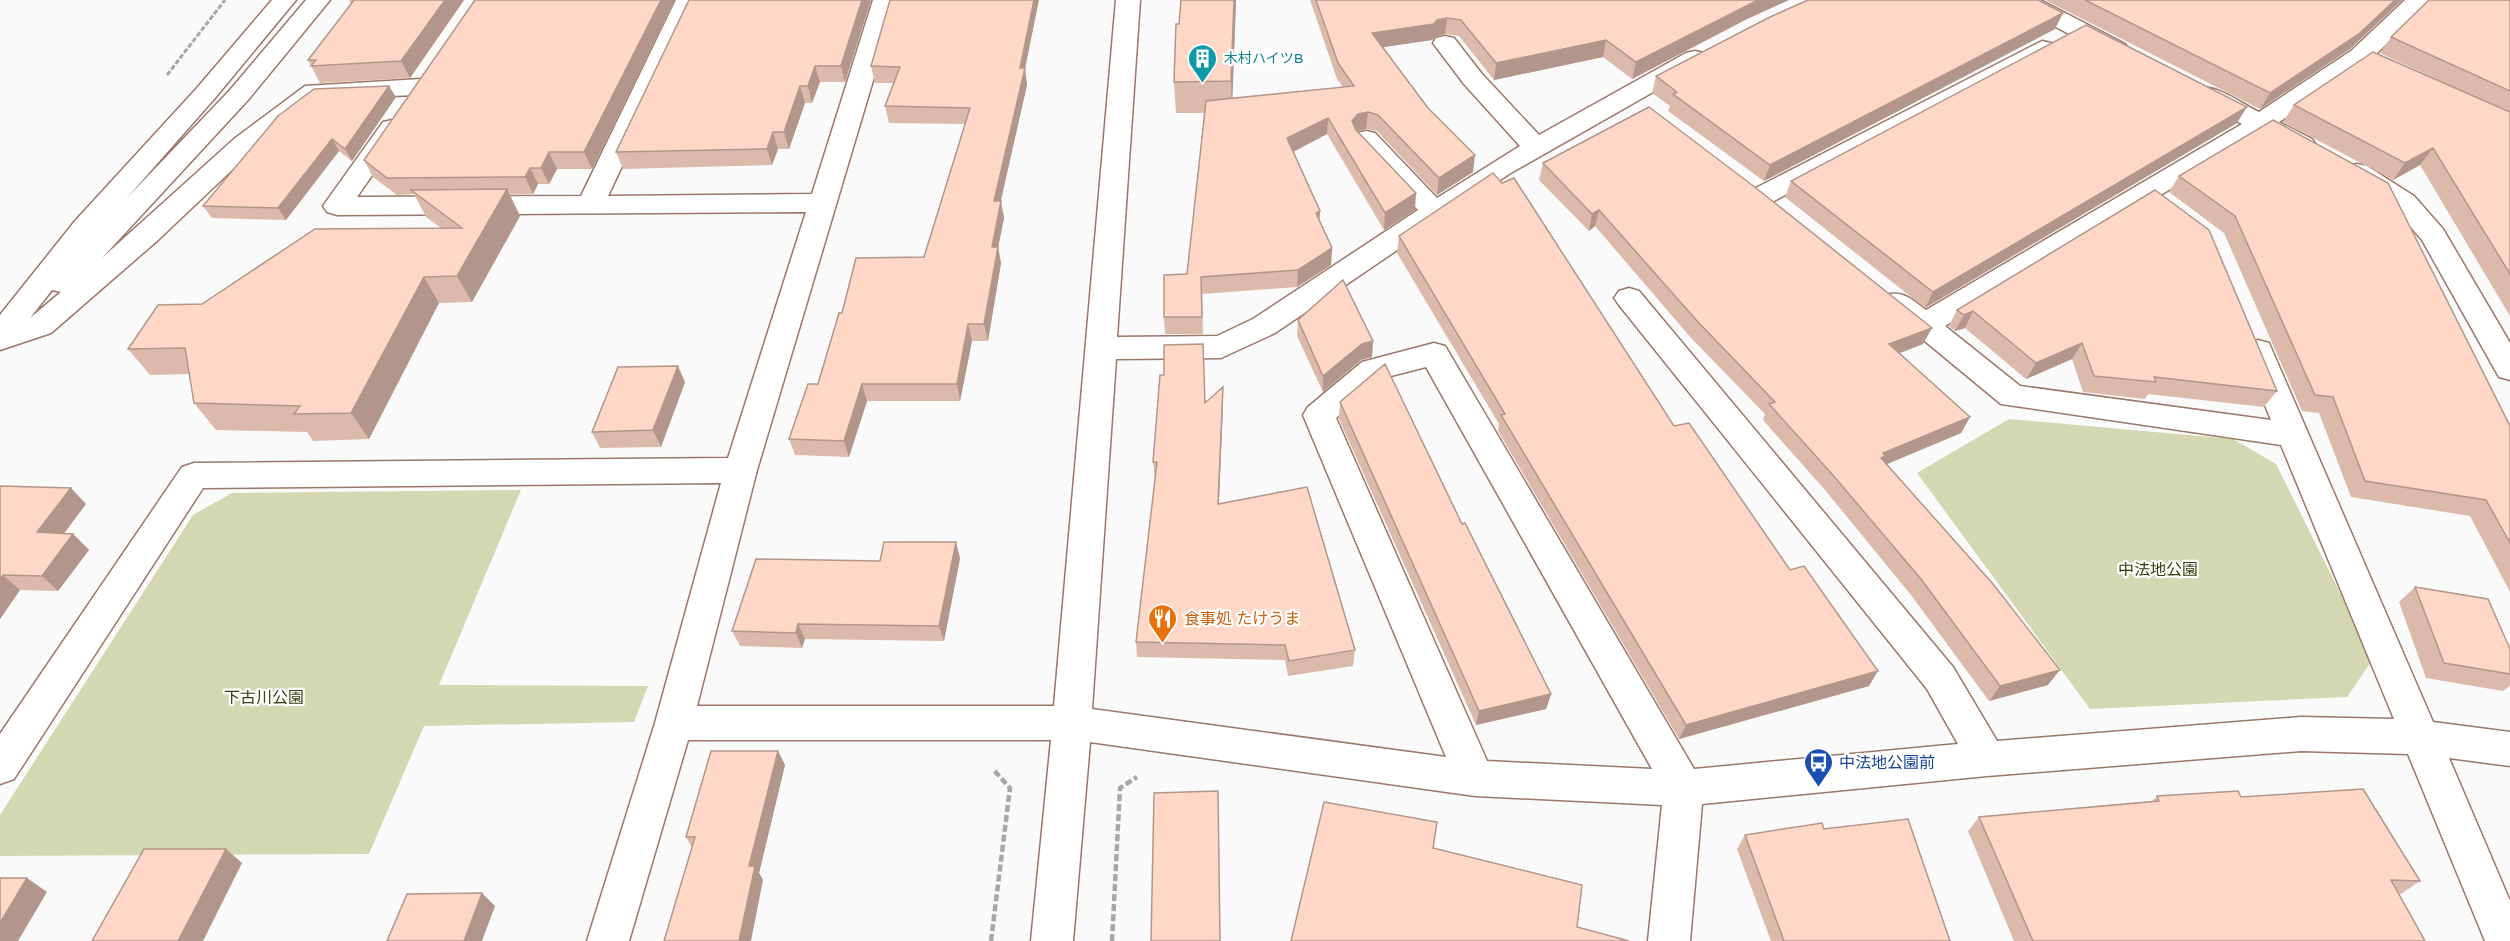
<svg xmlns="http://www.w3.org/2000/svg" width="2510" height="941" viewBox="0 0 2510 941" font-family="'Varela Round','Noto Sans JP',sans-serif">
  <rect width="100%" height="100%" fill="#fafafa"/>
  <path fill="#d4d8b2" d="M2009,419L2233,439L2276,464L2373,659L2347,697L2090,709L1917,473Z
    M521,490L439,685L648,686L634,722L424,726L369,854L0,856V815L193,515L232,493Z"/>
  <g fill="none" stroke-linecap="round" stroke-linejoin="round">
    <defs>
      <path id="minor" d="M272,0H296L215,98L126,199L230,90L306,0H330L248,100L102,258L234,139L305,86L421,79L430,82L434,87L430,92L421,95L320,98L252,151L158,240L51,333L0,350V315L75,221L197,88ZM52,290L61,292L30,318Z
        M676,0H700L608,196L812,194L873,0H897L757,470L697,706H1054L1116,0H1140L1117,337L1217,336L1253,319L1418,210L1357,145L1353,139L1357,133L1366,131L1375,133L1437,198L1520,146L1464,84L1433,43L1436,38L1445,36L1454,38L1482,74L1539,135L1686,53L1695,51L1704,53L1707,58L1704,63L1509,174L1275,333L1221,358L1116,359L1092,709L1446,757L1303,415L1308,407L1362,362L1434,343L1445,346L1694,769L1958,744L1927,689L1619,305L1614,298L1619,291L1629,288L1639,291L1953,667L1997,741L2301,717L2394,719L2281,445L2001,404L1886,309L1881,302L1886,295C1904,290 1912,300 1926,310L2242,124L2193,98L2189,93L2193,88C2215,82 2240,103 2259,112L2351,51L2405,0H2431L2369,61L2279,122L2312,139L2316,145L2312,151C2294,155 2277,142 2261,134L1945,326L2020,386L2271,420L2243,351L2247,343L2258,340L2269,343L2433,722L2510,732V766L2449,758L2510,901V941H2485L2408,754L2301,751L1987,776L1702,804L1690,941H1648L1662,805L1475,796L1090,742L1073,941H1031L1051,740H688L629,941H587L655,723L721,483L203,488L14,779L0,784V734L182,467L194,463L728,458L806,212L337,215L327,212L323,206L383,122L392,120L401,122L405,128L357,197L581,196ZM1426,367L1652,769L1487,761L1336,418L1383,378Z
        M2010,0H2040L2125,44L2128,49L2125,54L2116,56L2107,54L2014,5Z
        M2042,41L2051,43L2054,48L2051,53L1772,202L1762,205L1752,202L1748,196L1752,190Z
        M2357,164L2367,166L2414,196L2443,229L2510,343V380L2499,377L2422,240L2394,208L2347,178L2344,172L2347,166Z"/>
    </defs>
    <use href="#minor" stroke="#9b7769" stroke-width="3"/>
    <path stroke="#aba5a3" stroke-width="3" stroke-dasharray="5 2" stroke-linecap="butt" d="M167,75L225,0"/>
    <path stroke="#aba5a3" stroke-width="4.5" stroke-dasharray="7 3" stroke-linecap="butt" d="M991,941L1010,788L993,769
      M1112,941L1120,788L1137,777"/>
    <use href="#minor" fill="#fff" fill-rule="evenodd"/>
  </g>
  <path fill="#dbb9ab" d="M349,0H464L410,78L320,83L308,60L351,4Z
    M675,0L592,169H557L549,184H538L533,194H509L520,216L472,302L439,303L369,439L313,441L307,432L216,430L194,403L189,374L150,375L128,349L202,304L441,228L426,217L414,194L397,195L373,177L364,160Z
    M871,0L845,82H820L812,103H805L789,149H778L772,165L623,169L616,152Z
    M1181,0H1236L1232,98L1343,87L1337,79L1310,0H1789L1747,19L1632,79L1603,57L1494,80L1459,36L1445,34L1436,36L1432,40L1383,47L1473,172L1437,195L1377,131L1366,129L1357,131L1415,210L1384,230L1327,134L1293,152L1320,211L1319,220L1332,248L1331,265L1297,287L1202,294L1203,334H1165L1164,317L1187,274L1205,113H1176L1174,82Z
    M2045,0H2402L2350,49L2260,109Z
    M2510,0V316L2420,165L2393,180L2283,122L2294,105L2449,85L2380,53L2391,37Z
    M2063,13L2055,29L1764,181L1668,111L1670,106L1652,93L1656,76Z
    M871,66L1025,69L1027,85L1000,201L1004,218L998,247L1001,263L988,341H972L960,401H867L849,457L795,455L789,439L818,384L842,313L924,257L965,124L889,123L885,106L894,83H875Z
    M396,97L352,161L339,151L286,220L212,218L203,206Z
    M2273,120L2510,426V592L2470,516L2351,497L2319,413L2302,411L2224,233L2169,192L2179,176Z
    M2237,123L1925,308L1785,197L1791,181Z
    M1543,163L1923,344L1899,353L1970,417L1961,433L1887,464L2048,685L1989,701L1911,595L1825,490L1763,420L1765,414L1692,339L1595,226L1589,231L1539,180Z
    M2155,190L2277,391L2264,407L2148,394L2145,399L2083,392L2072,359L2026,379L1965,328L1955,331L1949,326L1957,310Z
    M1399,236L1674,426L1869,686L1679,739L1498,431L1499,424L1397,253Z
    M1298,320L1373,341L1372,357L1361,360L1323,392L1297,336Z
    M685,382L661,447L600,448L592,432Z
    M1223,387V403L1219,504L1355,650L1353,666L1288,676L1285,660L1137,657L1136,642L1155,478L1153,462L1205,403Z
    M1340,402L1462,524L1551,694L1546,709L1476,725L1339,419Z
    M0,486L86,504L64,534H73L89,550L58,591L20,590L0,619Z
    M960,558L944,641L805,639L802,648L740,646L732,631L880,561Z
    M2415,587L2510,649V686L2503,691L2426,678L2399,602Z
    M778,751L785,765L759,873L763,880L692,848L686,837Z
    M2157,796L2241,797L2420,881L2401,894H2399L2425,941H2014L1968,831L1979,817L2152,801Z
    M1824,829L1950,941H1771L1737,849L1745,835Z"/>
  <path fill="#b2968b" d="M445,0H464L410,78L401,61Z
    M661,0H675L592,169L584,152Z
    M862,0H871L845,82L841,66Z
    M1034,0H1039L1025,69L1027,85L997,218L994,201Z
    M1234,0H1236L1232,112L1231,81Z
    M1758,0H1789L1747,19L1632,79L1636,62Z
    M2395,0H2402L2350,49L2260,109L2270,93Z
    M2063,13L2055,29L1764,181L1770,165Z
    M1447,18L1445,34L1436,36L1432,40L1371,49L1372,33Z
    M1606,40L1603,57L1494,80L1496,63Z
    M815,66L820,82L812,103L808,86Z
    M389,86L396,97L352,161L345,149Z
    M800,86L805,103L789,149L784,132Z
    M2247,107L2237,123L1925,308L1933,292Z
    M1368,112L1366,129L1357,131L1352,121L1358,114Z
    M1328,118L1327,134L1287,155V138Z
    M773,132L778,149L772,165L767,149Z
    M332,139L339,151L286,220L278,208Z
    M2433,148L2420,165L2393,180L2405,163Z
    M549,152L557,169L549,184L541,168Z
    M1475,155L1473,172L1437,195L1439,178Z
    M530,168L538,184L533,194L525,177Z
    M507,189L520,216L472,302L457,276Z
    M1416,193L1415,210L1384,230L1385,213Z
    M1001,201L1004,218L995,263L992,247Z
    M1599,210L1595,226L1589,231L1592,214Z
    M1320,211L1319,227L1316,213Z
    M998,247L1001,263L988,341L984,324Z
    M1332,248L1331,265L1297,287L1298,270Z
    M424,277L439,303L369,439L351,413Z
    M1973,311L1965,328L1955,331L1964,315Z
    M968,324L972,341L960,401L957,384Z
    M1932,328L1923,344L1882,360L1889,344Z
    M1373,341L1372,357L1361,360L1323,392V376L1362,344Z
    M2082,343L2072,359L2026,379L2036,363Z
    M678,366L685,382L661,447L653,430Z
    M862,384L867,401L849,457L844,441Z
    M1223,387V403L1218,520V504Z
    M1970,417L1961,433L1880,467L1883,453Z
    M71,488L86,504L53,547L37,532Z
    M73,534L89,550L58,591L42,576Z
    M956,542L960,558L944,641L939,626Z
    M3,575L20,590L0,619V579Z
    M798,624L805,639L802,648L796,633Z
    M2060,670L2048,685L1989,701L2000,686Z
    M1878,671L1869,686L1679,739L1686,725Z
    M1551,694L1546,709L1476,725L1479,711Z
    M778,751L785,765L759,873L763,880L751,941H739L749,866Z
    M226,849L242,863L203,941H178Z
    M27,878L47,892L18,941H0V923Z
    M482,893L495,906L482,941H464Z"/>
  <path fill="#ffd7c7" stroke="#b2968b" stroke-width="1.5" d="M354,0H445L401,61L311,66L316,60H308Z
    M475,0H661L584,152H549L541,168H530L525,177L387,178L364,160Z
    M689,0H862L841,66H815L808,86H800L784,132H773L767,149L616,152Z
    M890,0H1034L1020,68H1025L994,201H1001L992,247H998L984,324H968L957,384H862L844,441L789,439L808,384H818L839,313H842L856,258L924,257L970,108L885,106L900,67L871,66Z
    M1181,0H1234L1231,81L1174,82L1176,24H1179Z
    M1316,0H1758L1636,62L1606,40L1496,63L1461,20L1447,18L1437,20L1434,24L1372,33L1428,108L1475,155L1439,178L1378,115L1368,112L1358,114L1352,121L1356,130L1416,193L1385,213L1328,118L1287,138L1320,211L1316,213L1332,248L1298,270L1201,277L1202,317H1164V275L1187,274L1206,101L1354,86L1338,63Z
    M1808,0H2038L2063,13L1770,165L1673,94L1677,92L1656,76L1770,17Z
    M2085,0H2395L2360,33L2270,93Z
    M2429,0H2510V91L2391,37Z
    M2086,25L2247,107L1933,292L1791,181Z
    M2373,52L2510,112V274L2433,148L2405,163L2294,105Z
    M389,86L345,149L332,139L278,208L203,206L278,116L314,89Z
    M1649,107L1756,188L1932,328L1889,344L1970,417L1883,453L1885,456L1881,458L1993,584L2060,670L2000,686L1921,579L1832,474L1769,404L1775,402L1698,322L1599,210L1592,214L1543,163Z
    M2273,120L2388,183L2510,426V543L2486,500L2365,481L2333,397L2315,395L2235,216L2179,176Z
    M1493,173L1502,183L1514,178L1674,426L1689,423L1790,570L1804,566L1878,671L1686,725L1501,415L1505,414L1399,236Z
    M507,189L457,276L424,277L351,413L294,414L300,406L194,403L185,348L128,349L158,305L202,304L315,229L462,228L411,190Z
    M2155,190L2209,230L2277,391L2154,377L2156,382L2094,376L2082,343L2036,363L1973,311L1964,315L1957,310Z
    M1343,280L1373,341L1362,344L1323,376L1298,320Z
    M1203,344L1205,403L1223,387L1218,504L1307,487L1355,650L1289,661L1285,645L1136,642L1157,462H1153L1160,375H1164V345Z
    M1385,364L1462,524L1465,523L1551,694L1479,711L1340,402Z
    M678,366L653,430L592,432L618,367Z
    M0,486L71,488L37,532L73,534L42,576L3,575L0,579Z
    M884,542H956L939,626L798,624L796,633L732,631L756,559L880,561Z
    M2415,587L2488,599L2510,649V674L2444,663Z
    M711,751H778L749,866H755L739,941H664L695,837H686Z
    M2363,789L2420,881L2391,880L2425,941H2033L1979,817L2159,801L2157,796L2238,791L2241,797Z
    M1218,791L1220,941H1151L1154,793Z
    M1324,802L1437,822L1433,848L1582,885L1577,927L1629,941H1291Z
    M1908,819L1950,941H1784L1745,835L1822,823L1824,829Z
    M144,849H226L178,941H92Z
    M0,878H27L0,923Z
    M482,893L464,941H387L407,894Z"/>
  <defs>
    <symbol id="building-pin" viewBox="-11 -11 22 30"><path d="M0 17L-7.5 6A9.5 9.5 0 1 1 7.5 6Z" fill="#0f9aa8" stroke="#fff"/><path d="M-4-6H4V6H1V3H-1V6H-4ZM-2.5-4.3h1.7v1.8h-1.7ZM.8-4.3h1.7v1.8H.8ZM-2.5-1h1.7V.8h-1.7ZM.8-1h1.7V.8H.8Z" fill="#fff"/></symbol>
    <symbol id="restaurant-pin" viewBox="-11 -11 22 30"><path d="M0 17L-7.5 6A9.5 9.5 0 1 1 7.5 6Z" fill="#e8710a" stroke="#fff"/><path d="M-5-6h1v4h1v-4h1v4h1v-4h1v5L-1.5 .5V6h-2V.5L-5-1ZM5-6V6H3V1.5H1.5Q1.5-4 5-6Z" fill="#fff"/></symbol>
    <symbol id="bus-pin" viewBox="-11 -11 22 30"><path d="M0 17L-7.5 6A9.5 9.5 0 1 1 7.5 6Z" fill="#1a4fb4" stroke="#fff"/><path d="M-5-6H5V4H4V6H2V4H-2V6H-4V4H-5ZM-3.5-4V0h7V-4ZM-3.5 1.2v1.5H-2V1.2ZM2 1.2v1.5H3.5V1.2Z" fill="#fff"/></symbol>
  </defs>
  <g fill-rule="evenodd">
    <use href="#building-pin" x="1186" y="42" width="33" height="45"/>
    <use href="#restaurant-pin" x="1146" y="602" width="33" height="45"/>
    <use href="#bus-pin" x="1802" y="746" width="33" height="45"/>
  </g>
  <g text-anchor="middle" stroke-width="4.5" stroke-linejoin="round" paint-order="stroke">
    <g font-size="14" fill="#0d838f" stroke="#fff" text-anchor="start">
      <text x="1224" y="63">木村ハイツB</text>
    </g>
    <g font-size="16" fill="#393b0c" stroke="#fff">
      <text x="2158" y="575">中法地公園</text>
      <text x="264" y="703">下古川公園</text>
    </g>
    <g font-size="16" fill="#c56008" stroke="#fff" text-anchor="start">
      <text x="1184" y="624">食事処 たけうま</text>
    </g>
    <g font-size="16" fill="#164399" stroke="#fff" text-anchor="start">
      <text x="1839" y="768">中法地公園前</text>
    </g>
  </g>
</svg>
